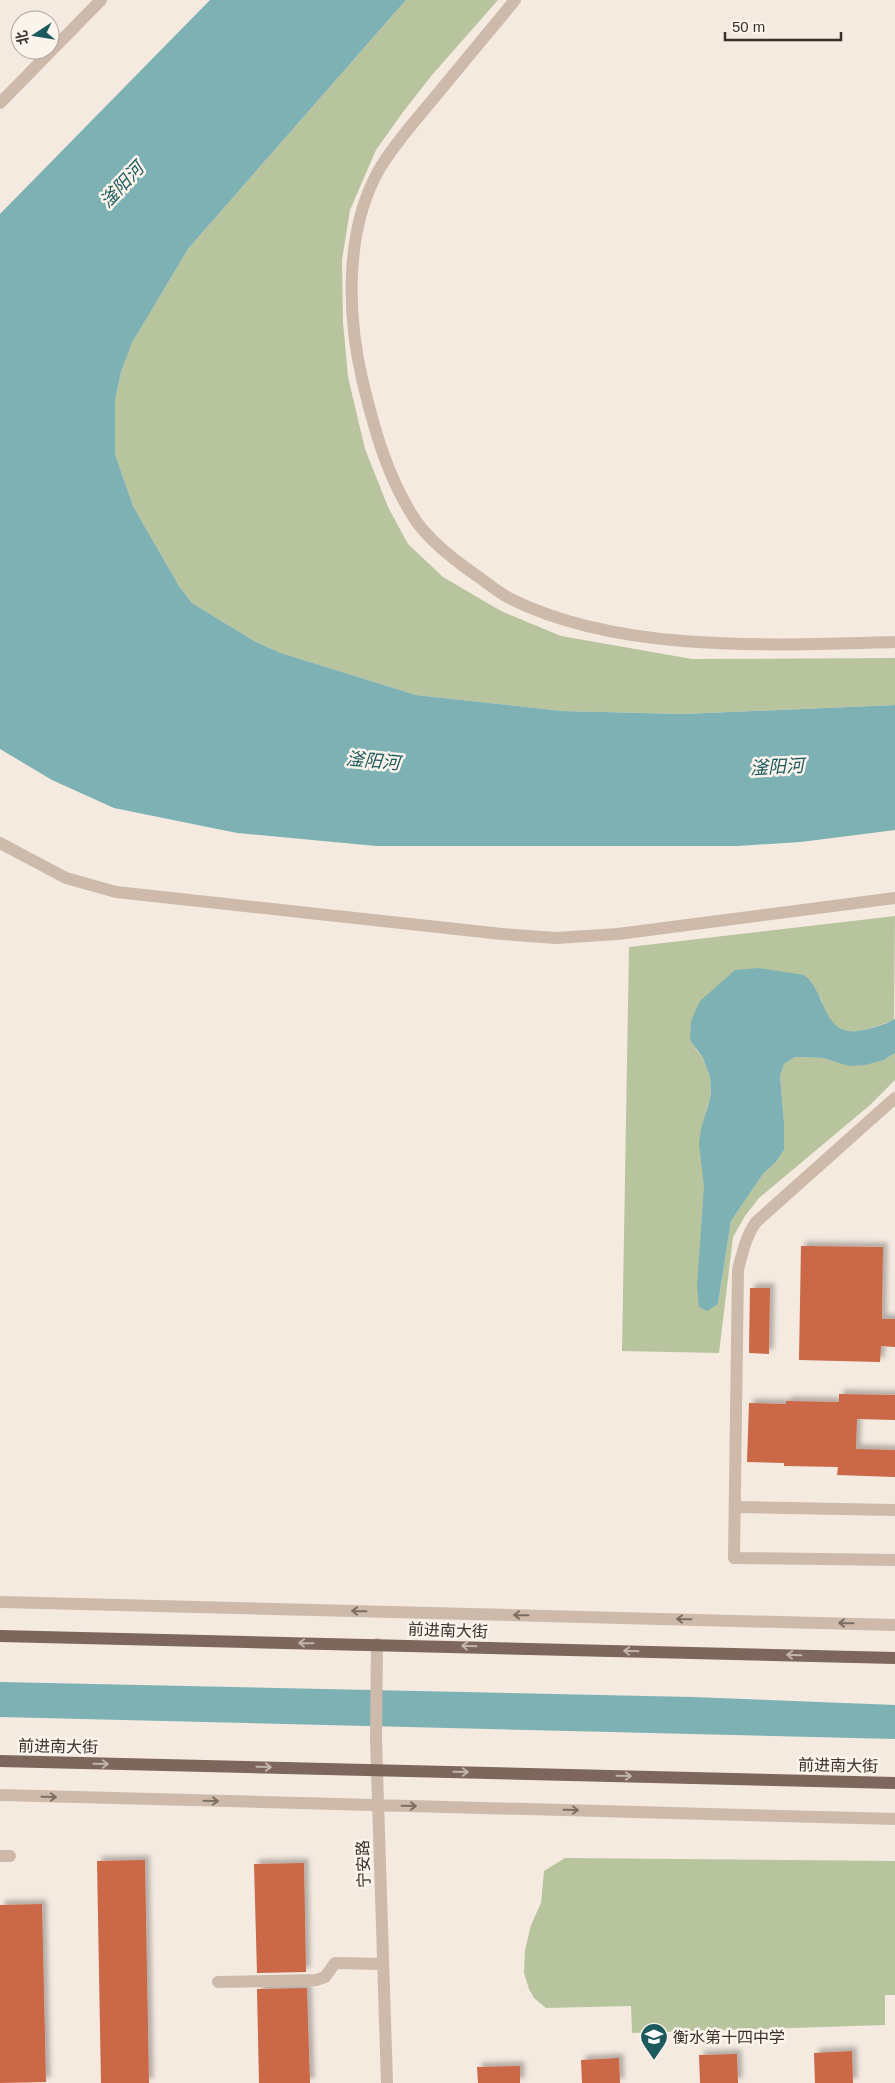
<svg xmlns="http://www.w3.org/2000/svg" width="895" height="2083" viewBox="0 0 895 2083" font-family="Helvetica,'Noto Sans SC',sans-serif">
  <defs>
    <filter id="shadow"><feDropShadow dx="4.5" dy="-4.5" stdDeviation="2.5" flood-color="#0004"/></filter>
  </defs>
  <rect width="100%" height="100%" fill="#f4eae0"/>
  <path fill="#b8c49e" d="M406,0H498L432,75L403,112L376,150L350,210L342,260L343,322L348,377L365,449L388,507L408,544L443,577L501,611L561,636L692,659L895,658V705L683,714L562,711L416,695L281,653L256,642L192,603L179,586L133,506L115,454V401L121,372L132,343L188,249Z
    M895,916L894,1020C874,1027 844,1042 829,1019C825,1013 823,1004 820,997L695,1048L703,1058L710,1077L711,1095L706,1111L703,1165L718,1304L731,1221L763,1174L776,1162L784,1150V1122L780,1076L784,1064L795,1057L823,1058L836,1062L884,1060L895,1053V1080L870,1105L759,1198L745,1216L733,1237L719,1353L622,1351L629,947Z
    M565,1858L895,1861V1995H885V2025L632,2033L631,2006L546,2008L534,1998L529,1989L524,1973L525,1950L531,1925L541,1903L544,1871Z"/>
  <path fill="#7db1b3" d="M210,0H406L188,249L132,343L121,372L115,401V454L133,506L179,586L192,603L256,642L281,653L416,695L562,711L683,714L895,705V830L801,842L737,846H376L237,833L114,808L52,780L0,749V214Z
    M759,968L804,975C826,991 822,1035 857,1031C870,1029 884,1025 895,1019V1053L884,1060L865,1065L849,1066L823,1058L795,1057L784,1064L780,1076L784,1122V1150L776,1162L763,1174L731,1221L718,1304L707,1311L699,1307L697,1286L704,1186L699,1144L701,1129L711,1095L710,1077L703,1058L690,1040L691,1021L700,1001L735,970Z
    M0,1682L692,1697L895,1705V1739L0,1717Z"/>
  <path fill="#ca6747" filter="url(#shadow)" d="M801,1246L883,1247L882,1319H895V1347L881,1346L880,1362L799,1360Z
    M750,1288H770L769,1354L749,1353Z
    M839,1394L895,1395V1420L857,1419L856,1449L895,1450V1477L837,1475L838,1467L784,1466V1463L747,1462L749,1403L786,1404V1401L839,1402Z
    M145,1860L149,2083H101L97,1861Z
    M304,1863L306,1972L257,1973L254,1864Z
    M42,1904L46,2082L0,2083V1905Z
    M307,1988L310,2083H259L257,1989Z
    M852,2051L853,2083H815L814,2053Z
    M737,2054L738,2083H700L699,2055Z
    M619,2058L620,2083H582L581,2060Z
    M520,2066V2083H478L477,2067Z"/>
  <g fill="none" stroke-linecap="round" stroke-linejoin="round">
    <path stroke="#cdbaaa" stroke-width="12" d="M515,0C488,33 461,65 434,98C416,120 395,143 380,168C344,230 347,316 363,383C375,432 388,479 416,521C431,542 453,559 473,573C485,581 497,592 509,598C620,654 774,645 895,642
      M0,103L101,0
      M0,843L66,878L116,892L502,934L556,938L618,934L895,898
      M895,1098L756,1222C746,1236 742,1254 738,1270L734,1558L895,1560
      M735,1507L895,1510
      M0,1602L895,1625
      M377,1644L376,1739L387,2083
      M0,1795L895,1819
      M0,1856H10
      M218,1982L316,1980L325,1977L335,1963L383,1964"/>
    <path stroke="#7d665b" stroke-width="12" d="M0,1636L895,1658
      M0,1761L895,1783"/>
  </g>
  <defs><path id="oneway-shaft" d="M-6 0H5M1.5-3L5.5 0L1.5 3" fill="none" stroke-width="1.6" stroke-linecap="round" stroke-linejoin="round" transform="scale(1.25)"/></defs>
  <g stroke="#7d6e64">
    <use href="#oneway-shaft" transform="translate(359 1611) rotate(-179)"/>
    <use href="#oneway-shaft" transform="translate(521 1615) rotate(-179)"/>
    <use href="#oneway-shaft" transform="translate(684 1619) rotate(-179)"/>
    <use href="#oneway-shaft" transform="translate(846 1623) rotate(-179)"/>
    <use href="#oneway-shaft" transform="translate(49 1797) rotate(1)"/>
    <use href="#oneway-shaft" transform="translate(211 1801) rotate(1)"/>
    <use href="#oneway-shaft" transform="translate(409 1806) rotate(1)"/>
    <use href="#oneway-shaft" transform="translate(571 1810) rotate(1)"/>
  </g>
  <g stroke="#c2b4ab">
    <use href="#oneway-shaft" transform="translate(306 1643) rotate(-179)"/>
    <use href="#oneway-shaft" transform="translate(469 1646) rotate(-178)"/>
    <use href="#oneway-shaft" transform="translate(631 1651) rotate(-178)"/>
    <use href="#oneway-shaft" transform="translate(794 1655) rotate(-178)"/>
    <use href="#oneway-shaft" transform="translate(101 1764) rotate(1)"/>
    <use href="#oneway-shaft" transform="translate(264 1767) rotate(1)"/>
    <use href="#oneway-shaft" transform="translate(461 1772) rotate(1)"/>
    <use href="#oneway-shaft" transform="translate(624 1776) rotate(1)"/>
  </g>
  <defs>
    <symbol id="school-pin" viewBox="-11 -11 22 30"><path d="M0 17L-7.5 6A9.5 9.5 0 1 1 7.5 6Z" fill="#1d5a5e" stroke="#fbf4ed"/><path d="M0-5L7-2L0 1L-7-2ZM-4 1L0 2.5L4 1V4Q0 6-4 4Z" fill="#fff"/></symbol>
  </defs>
  <g fill-rule="evenodd">
    <use href="#school-pin" x="638" y="2021" width="32" height="43"/>
  </g>
  <g text-anchor="middle" stroke-width="5" stroke-linejoin="round" paint-order="stroke">
    <g font-size="16" fill="#3b2f2a" stroke="#fbf4ed">
      <text transform="translate(448 1630) rotate(2)" y="6">前进南大街</text>
      <text transform="translate(58 1746) rotate(1)" y="6">前进南大街</text>
      <text transform="translate(838 1765) rotate(1)" y="6">前进南大街</text>
      <text transform="translate(363 1864) rotate(-92)" y="6">宁安路</text>
    </g>
    <g font-size="16" fill="#3b2f2a" stroke="#fbf4ed" text-anchor="start">
      <text x="673" y="2043">衡水第十四中学</text>
    </g>
    <g font-size="18" font-style="italic" fill="#1d5a5e" stroke="#fbf4ed">
      <text transform="translate(122 185) rotate(-47)" y="6">滏阳河</text>
      <text transform="translate(373 761) rotate(5)" y="6">滏阳河</text>
      <text transform="translate(777 767) rotate(-3)" y="6">滏阳河</text>
    </g>
  </g>
  <g transform="translate(35 35) rotate(258)"><circle r="24" fill="#fbf4ed" stroke="#aea59f"/>
  <path d="M0-4L9 19L0 12L-9 19Z" fill="#1d5a5e"/>
  <text y="-8" font-size="14" font-weight="bold" text-anchor="middle" fill="#3b2f2a">北</text>
  </g>
  <path d="M725 32v8h116v-8" fill="none" stroke="#3b2f2a" stroke-width="2.5"/>
  <text x="732" y="32" font-size="15" fill="#3b2f2a" stroke="#fbf4ed" stroke-width="4" paint-order="stroke">50 m</text>
</svg>
